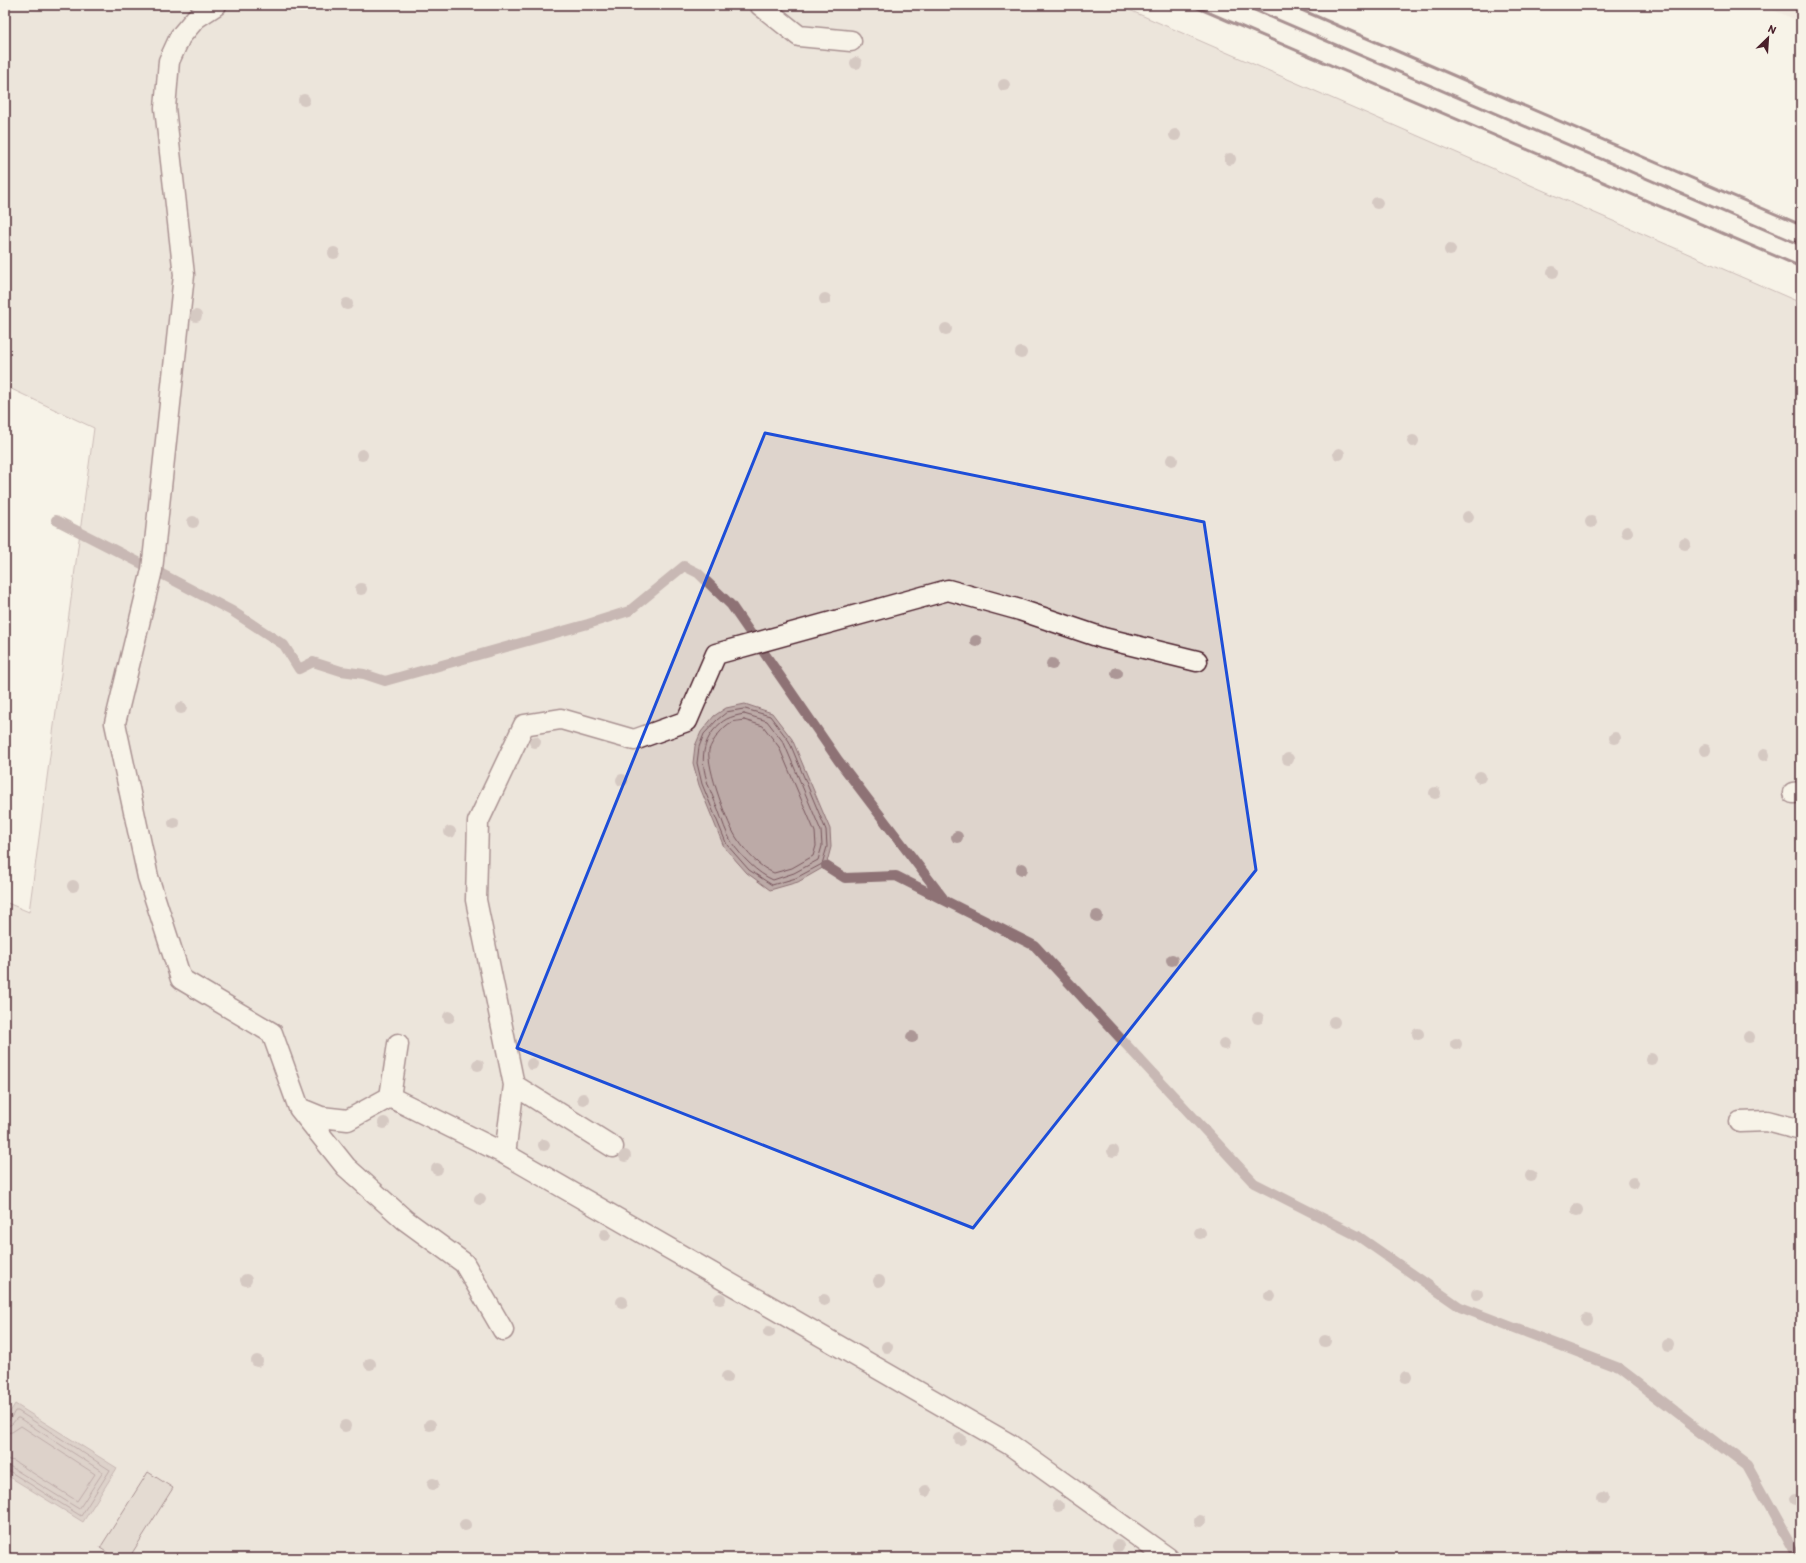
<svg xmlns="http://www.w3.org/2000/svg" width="1806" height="1563" viewBox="0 0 1806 1563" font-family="Itim,sans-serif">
  <rect width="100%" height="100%" fill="#f7f3e8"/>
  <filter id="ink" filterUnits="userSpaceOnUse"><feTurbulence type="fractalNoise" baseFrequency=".025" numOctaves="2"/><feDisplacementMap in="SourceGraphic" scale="8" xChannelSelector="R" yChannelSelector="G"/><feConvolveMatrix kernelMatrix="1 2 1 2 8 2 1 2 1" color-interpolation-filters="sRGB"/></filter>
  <g filter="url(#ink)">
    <path fill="#eae3da" d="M1761,5H1801V22Z"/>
    <path fill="#ded4cc" stroke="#947a7c" d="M5,5H1118L1801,303V1558H5V902L29,912L94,428L5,386Z"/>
    <path fill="#bcaaa7" stroke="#8e7275" d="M745,704L772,713L792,739L830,829L831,847L826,866L798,882L770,890L747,873L724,847L699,785L693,763L695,746L701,732L714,716L726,708Z
      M15,1404L117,1468L83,1522L5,1474V1420Z"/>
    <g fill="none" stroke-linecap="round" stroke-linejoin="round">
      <path stroke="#78575d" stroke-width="1" d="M745,709L770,716L789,741L826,830L827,847L822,864L796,878L772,885L749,870L727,845L702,784L697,763L699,747L704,734L717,720L727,712Z
        M744,714L767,721L784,743L821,831L822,846L818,860L794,873L773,880C757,873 742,857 732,843C726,833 722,820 718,809C707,783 694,756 713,731C723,719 729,717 744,714Z
        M744,720L763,726L779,747L815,832L816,846L813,856L792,868L774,873C759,867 747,853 738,840C728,827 706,766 709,750C712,741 723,726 732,722C735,721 740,721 744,720Z
        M5,1421H9L15,1411H18L110,1470L81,1516L9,1471L5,1470
        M5,1427L12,1424L17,1418H19L103,1472L79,1509L11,1467L5,1465
        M5,1433L12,1432L21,1426L95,1474L77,1501L14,1461L5,1459"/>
      <path stroke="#8e7275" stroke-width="10" d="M56,520L148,567
        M158,572L232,611L284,645L299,669L313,662L341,671L364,674L385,681L588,624L629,611L684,566L698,573L731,605L838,760L943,898
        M826,866L845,878L896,876L1035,946L1254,1183L1358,1236L1460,1307L1619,1368L1747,1466L1798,1558"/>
    </g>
    <path fill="#ccbfb9" stroke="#4a1f2b" d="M148,1472L173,1488L129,1558H116L100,1548Z"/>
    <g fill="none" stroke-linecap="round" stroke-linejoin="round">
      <defs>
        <path id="lane" d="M216,5L196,18L180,37L169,61L165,108L184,275L152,570L115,723L148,877L181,979L272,1033L299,1108
          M760,5L799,36L851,41
          M1793,793L1801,792
          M398,1044L390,1097L505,1154L1009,1444L1168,1558
          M514,1085L613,1147
          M390,1097L348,1120L321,1117L299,1108L346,1167L405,1220L464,1263L503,1330
          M1740,1122L1767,1121L1801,1130
          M505,1154L514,1085L476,900L478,822L524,725L561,719L634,740L687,721L716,654L948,590L1020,610L1103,638L1197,661"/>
      </defs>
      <use href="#lane" stroke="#4a1f2b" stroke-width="23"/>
      <use href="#lane" stroke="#f7f3e8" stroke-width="20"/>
      <path stroke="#4a1f2b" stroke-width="3" d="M1191,5L1801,267
        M1243,5L1801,245
        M1290,5L1801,225"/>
    </g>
    <g fill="#ac9796">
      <circle cx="856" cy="63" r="6"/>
      <circle cx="1004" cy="85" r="6"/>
      <circle cx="304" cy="100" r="6"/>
      <circle cx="1175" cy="135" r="6"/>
      <circle cx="1230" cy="159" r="6"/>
      <circle cx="1377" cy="203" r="6"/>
      <circle cx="1450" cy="250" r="6"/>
      <circle cx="334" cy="253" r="6"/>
      <circle cx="1553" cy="272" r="6"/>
      <circle cx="825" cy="299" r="6"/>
      <circle cx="347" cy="304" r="6"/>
      <circle cx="196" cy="316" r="6"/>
      <circle cx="946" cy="329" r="6"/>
      <circle cx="1021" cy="353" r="6"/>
      <circle cx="1413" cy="441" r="6"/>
      <circle cx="1339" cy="454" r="6"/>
      <circle cx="362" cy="455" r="6"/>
      <circle cx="1172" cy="460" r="6"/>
      <circle cx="1468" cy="517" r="6"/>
      <circle cx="193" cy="522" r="6"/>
      <circle cx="1591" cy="522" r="6"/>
      <circle cx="1627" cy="532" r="6"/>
      <circle cx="1685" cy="544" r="6"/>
      <circle cx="361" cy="589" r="6"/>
      <circle cx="976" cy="641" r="6"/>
      <circle cx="1052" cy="664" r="6"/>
      <circle cx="1117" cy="673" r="6"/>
      <circle cx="181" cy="708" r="6"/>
      <circle cx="1615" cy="738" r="6"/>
      <circle cx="535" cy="742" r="6"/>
      <circle cx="1705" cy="750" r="6"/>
      <circle cx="1764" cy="755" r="6"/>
      <circle cx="1288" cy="759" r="6"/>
      <circle cx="1480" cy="777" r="6"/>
      <circle cx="622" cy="780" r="6"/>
      <circle cx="1435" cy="793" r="6"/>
      <circle cx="174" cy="823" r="6"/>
      <circle cx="450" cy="832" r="6"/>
      <circle cx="957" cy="837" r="6"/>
      <circle cx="1022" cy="869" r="6"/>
      <circle cx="73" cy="886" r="6"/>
      <circle cx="1097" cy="916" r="6"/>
      <circle cx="1172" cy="960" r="6"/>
      <circle cx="449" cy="1017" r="6"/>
      <circle cx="1258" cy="1018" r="6"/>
      <circle cx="1334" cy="1022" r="6"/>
      <circle cx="1418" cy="1034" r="6"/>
      <circle cx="912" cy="1037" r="6"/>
      <circle cx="1749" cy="1037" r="6"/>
      <circle cx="1224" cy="1044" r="6"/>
      <circle cx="1456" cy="1044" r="6"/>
      <circle cx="1651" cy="1059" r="6"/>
      <circle cx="532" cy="1064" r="6"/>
      <circle cx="478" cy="1065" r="6"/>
      <circle cx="583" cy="1099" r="6"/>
      <circle cx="384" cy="1123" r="6"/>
      <circle cx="544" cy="1145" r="6"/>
      <circle cx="1113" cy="1151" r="6"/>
      <circle cx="625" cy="1156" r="6"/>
      <circle cx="437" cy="1169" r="6"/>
      <circle cx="1531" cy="1176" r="6"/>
      <circle cx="1633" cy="1183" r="6"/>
      <circle cx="480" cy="1199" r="6"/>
      <circle cx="1577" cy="1210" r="6"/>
      <circle cx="1200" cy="1233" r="6"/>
      <circle cx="605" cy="1235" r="6"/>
      <circle cx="246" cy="1280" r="6"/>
      <circle cx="879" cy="1281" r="6"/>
      <circle cx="1477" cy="1294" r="6"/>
      <circle cx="1270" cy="1296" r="6"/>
      <circle cx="720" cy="1299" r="6"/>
      <circle cx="824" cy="1300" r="6"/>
      <circle cx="622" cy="1302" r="6"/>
      <circle cx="1586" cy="1319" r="6"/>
      <circle cx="769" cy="1332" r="6"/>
      <circle cx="1325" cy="1341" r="6"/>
      <circle cx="1667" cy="1344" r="6"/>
      <circle cx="887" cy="1347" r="6"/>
      <circle cx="257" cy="1361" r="6"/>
      <circle cx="370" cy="1364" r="6"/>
      <circle cx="727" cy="1377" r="6"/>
      <circle cx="1406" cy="1377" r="6"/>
      <circle cx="430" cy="1425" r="6"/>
      <circle cx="345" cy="1426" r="6"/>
      <circle cx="960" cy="1439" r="6"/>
      <circle cx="433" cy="1484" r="6"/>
      <circle cx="926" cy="1491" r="6"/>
      <circle cx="1602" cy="1497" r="6"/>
      <circle cx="1794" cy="1499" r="6"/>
      <circle cx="1058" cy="1506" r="6"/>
      <circle cx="1200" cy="1521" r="6"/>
      <circle cx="465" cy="1525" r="6"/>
      <circle cx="1118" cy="1546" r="6"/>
    </g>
  </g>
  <path d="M0 0H1806V1563H0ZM765,433L1204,522L1256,870L973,1228L517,1048Z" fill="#f7f3e8" fill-opacity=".55" fill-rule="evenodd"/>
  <path fill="none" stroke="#1d4ed8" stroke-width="3" stroke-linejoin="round" d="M765,433L1204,522L1256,870L973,1228L517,1048Z"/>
  <rect width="1806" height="1563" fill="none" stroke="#f7f3e8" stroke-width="20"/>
  <rect x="10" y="10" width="1786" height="1543" fill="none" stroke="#4a1f2b" stroke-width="1.5" filter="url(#ink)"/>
  <g transform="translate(1768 38) rotate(25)" stroke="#f7f3e8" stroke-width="3" paint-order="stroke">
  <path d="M0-3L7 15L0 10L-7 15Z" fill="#4a1f2b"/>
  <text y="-6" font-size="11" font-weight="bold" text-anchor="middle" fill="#4a1f2b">N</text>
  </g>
</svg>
